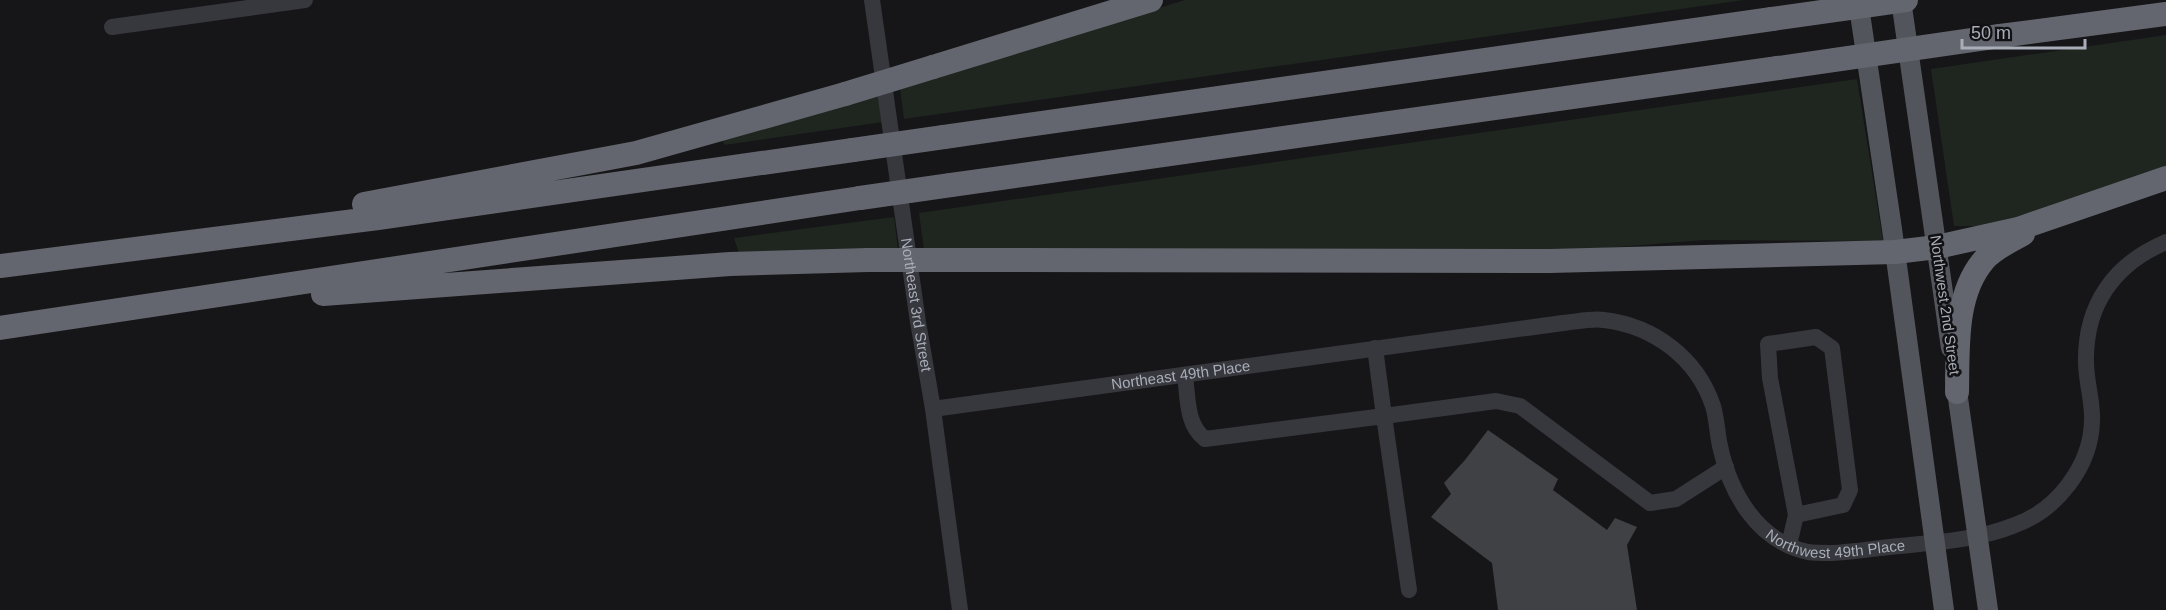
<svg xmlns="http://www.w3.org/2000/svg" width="2166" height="610" viewBox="0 0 2166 610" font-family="Helvetica,sans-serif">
  <rect width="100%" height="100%" fill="#161618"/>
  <path fill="#1e261f" d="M1185,0H1744L904,119L900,88Z
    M2166,35V167L2013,221L1978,226H1954L1931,69Z
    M1857,79L1883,241L1705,240L1528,254L924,250L919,213Z
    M879,94L883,122L724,145L723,140Z
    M894,217L898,250L739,253L734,238Z"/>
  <path fill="#404145" d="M1488,430L1558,479L1553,490L1607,530L1615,518L1637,527L1627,545L1637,610H1498L1492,563L1431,517L1451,494L1444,483L1465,460Z"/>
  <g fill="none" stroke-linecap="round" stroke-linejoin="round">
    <g stroke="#37383d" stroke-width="16">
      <path id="s1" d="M872,0L918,322L933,409L960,610"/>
      <path d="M112,27L305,0"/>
      <path d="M1375,348L1384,416L1496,401L1520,406L1650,503L1676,499L1726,467"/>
      <path d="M1185,375C1188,397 1186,425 1205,439L1384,416L1409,590"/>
      <path id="s2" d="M933,409L1563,323C1576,322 1592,318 1604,320C1654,326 1697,358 1713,406C1717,419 1717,433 1720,446C1730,493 1757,541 1808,552C1815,553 1823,553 1831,553C1854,552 1876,548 1899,546C1938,542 1978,540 2015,525C2057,510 2091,466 2092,421C2093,401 2086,382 2086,362C2085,305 2114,264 2166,242"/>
      <path d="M1789,545L1796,515L1843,505L1850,490L1832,348L1816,337L1768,344L1770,378L1796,515"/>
    </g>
    <path stroke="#53555c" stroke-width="20" d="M1858,0L1892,229L1944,610
      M1901,0L1951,348
      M1955,377L1988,610"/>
    <path stroke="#63666e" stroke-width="24" d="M2000,36L2166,14
      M933,67L1151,0
      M944,137L1772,19
      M951,185L1778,68
      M364,204L636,153L845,94
      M960,260L1550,261L1895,252L1937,247L2018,229L2166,178
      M0,266L378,218L853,150
      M323,294L730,264L868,260
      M0,328L860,198
      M1957,392C1958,349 1954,295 1984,260C1993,249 2010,241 2023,234"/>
    <path stroke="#63666e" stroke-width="24" d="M1772,19L1906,0
      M1778,68L2000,36
      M845,94L933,67
      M853,150L944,137
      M860,198L951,185
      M868,260H960"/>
  </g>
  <g text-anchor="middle" stroke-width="5" stroke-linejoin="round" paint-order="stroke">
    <g font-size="15" fill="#a8adb8" stroke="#111113">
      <text dy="5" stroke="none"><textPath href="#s1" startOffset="308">Northeast 3rd Street</textPath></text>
      <text transform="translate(1945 305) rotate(82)" y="5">Northwest 2nd Street</text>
      <text dy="5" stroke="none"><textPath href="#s2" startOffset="250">Northeast 49th Place</textPath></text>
      <text dy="5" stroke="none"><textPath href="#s2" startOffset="1036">Northwest 49th Place</textPath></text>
    </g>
  </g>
  <path d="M1962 39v9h123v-9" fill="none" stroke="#a8adb8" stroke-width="3"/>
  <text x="1971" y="39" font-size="18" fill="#a8adb8" stroke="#111113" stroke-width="4.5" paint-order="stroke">50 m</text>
</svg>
